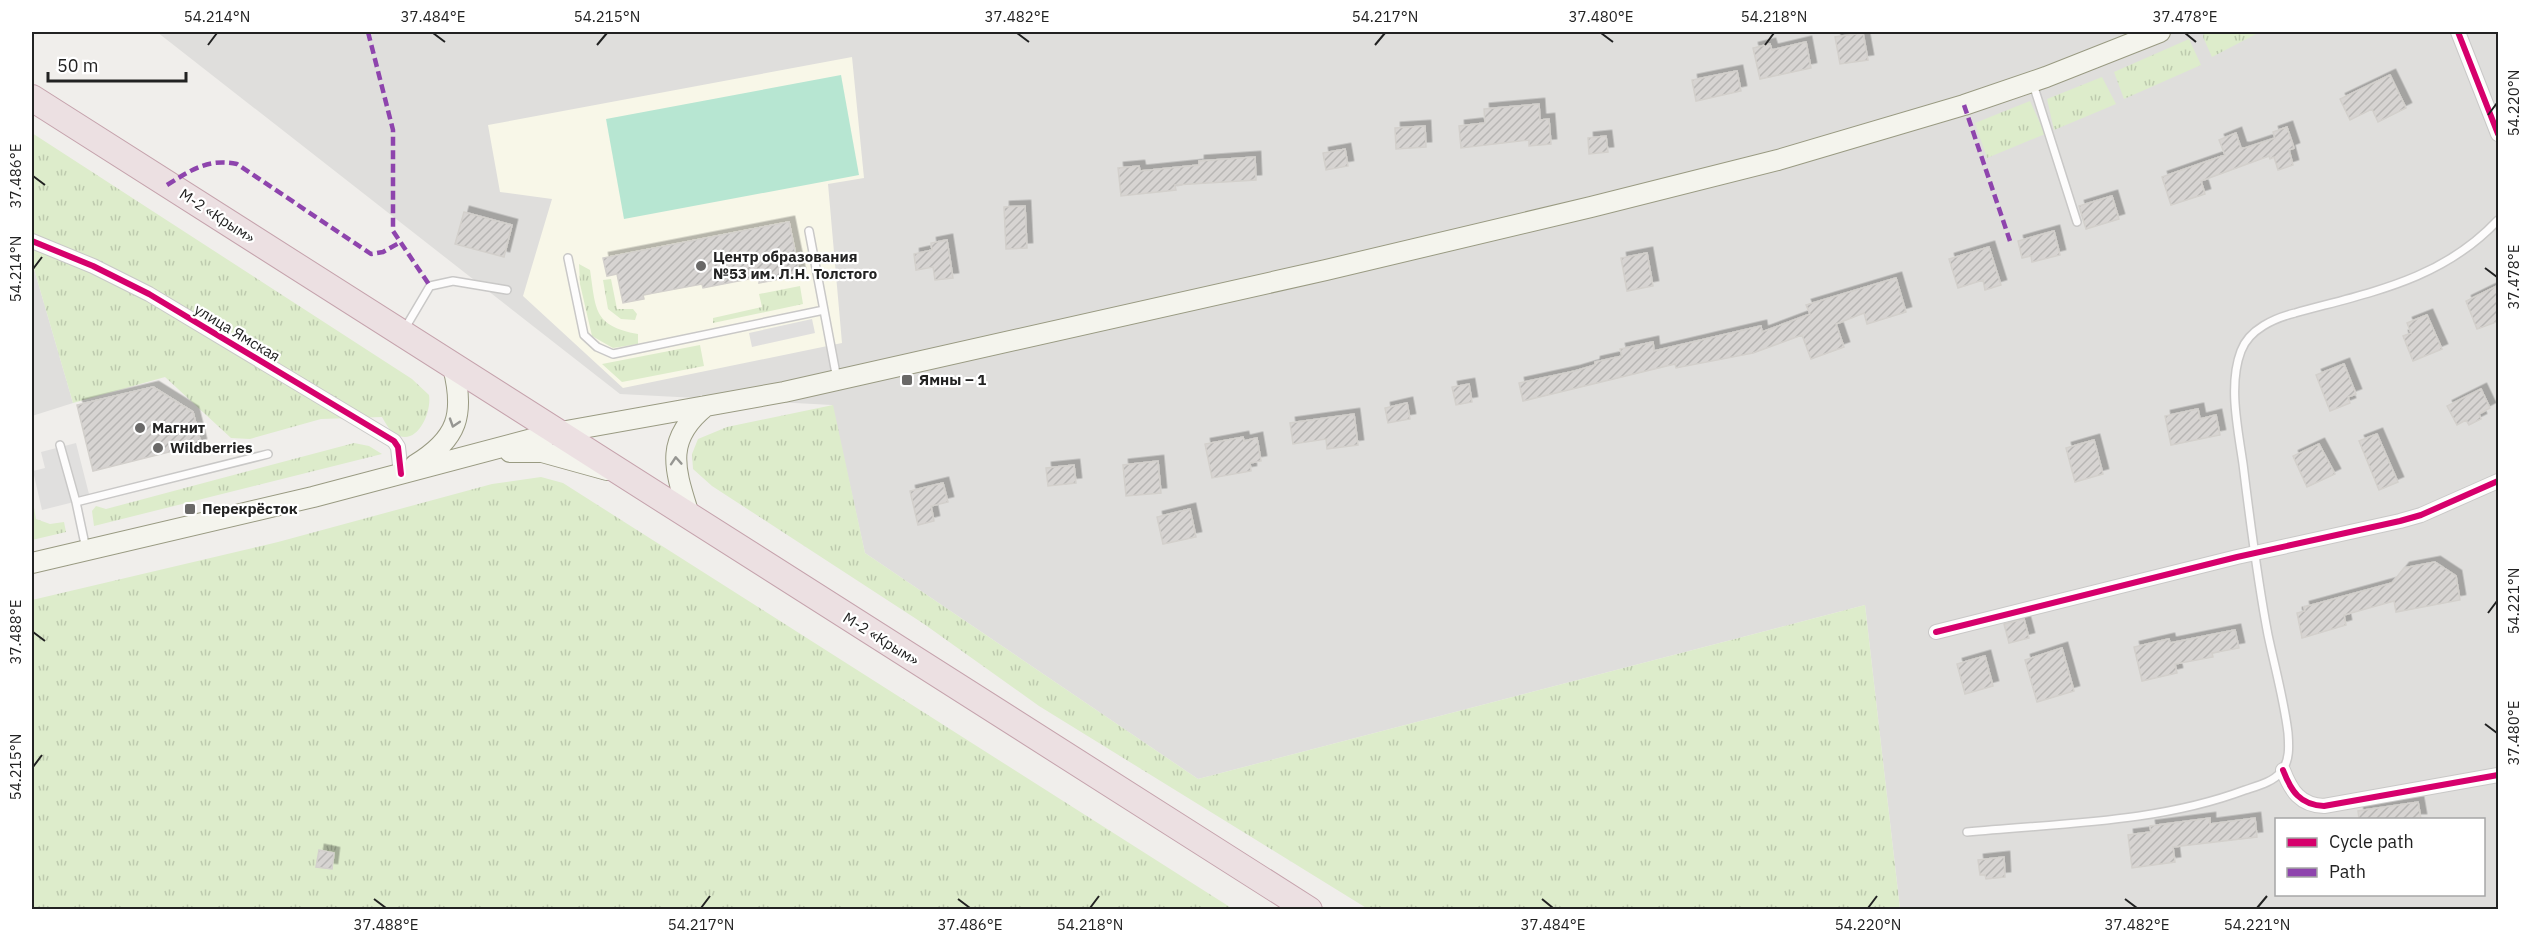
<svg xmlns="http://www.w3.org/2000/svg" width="2530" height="941" viewBox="0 0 2530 941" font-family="'IBM Plex Sans',sans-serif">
  <defs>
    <pattern id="grass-tufts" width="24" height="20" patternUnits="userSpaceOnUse" patternTransform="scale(1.5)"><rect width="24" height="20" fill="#ddeccb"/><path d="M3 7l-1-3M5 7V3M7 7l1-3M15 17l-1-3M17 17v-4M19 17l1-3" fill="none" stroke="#bdcaae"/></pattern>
    <pattern id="building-hatch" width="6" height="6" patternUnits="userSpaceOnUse" patternTransform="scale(1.5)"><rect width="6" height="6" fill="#d7d4d2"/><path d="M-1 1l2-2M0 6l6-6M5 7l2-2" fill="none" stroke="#b8b6b4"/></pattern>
    <filter id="shadow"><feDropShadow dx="5.5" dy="-5.5" stdDeviation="0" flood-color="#0004"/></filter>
  </defs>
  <rect width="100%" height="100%" fill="#f0eeeb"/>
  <path fill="#dfdedc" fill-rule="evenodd" d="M157,32H2498V909H1900L1865,605L1198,779L865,553L832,405L620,394ZM2276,820H2484V894H2276Z
    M32,262L73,403L32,416Z"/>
  <path fill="#f8f7e8" d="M852,57L864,178L828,184L842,343L623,388L523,296L552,199L500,192L488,125Z"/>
  <path fill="url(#grass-tufts)" d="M2204,32H2260L2212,57L2203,37Z
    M2189,39L2201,65L2124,99L2114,72Z
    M2102,77L2116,104L2054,130L2047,99Z
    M2030,101L2045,134L1987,158L1975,123Z
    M32,133L412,379L429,395C432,413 416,449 394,433C389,430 385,422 382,417L321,419L250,439L231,438L165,377L73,403L32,262Z
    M579,264L590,270C596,309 593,326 638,334V344L613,348L592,336L580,284Z
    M611,279L617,309H633L637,314L635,320L621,319L608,309L603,280Z
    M800,286L803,304L713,323V318L762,307L759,294Z
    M700,345L704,366L622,382L602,364Z
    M833,405L865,553L1198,779L1865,605L1900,909H1368L1039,706L924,624L712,486L693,469L692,454L698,439L727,427Z
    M354,443L369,446L382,454L94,526L92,511L96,506L106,509Z
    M541,477L563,483L1233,909H32V600L278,542L492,484Z
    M32,496L36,519L50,524L64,522L66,532L32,540Z"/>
  <path fill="#b7e6d2" d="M841,75L859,175L624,219L606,119Z"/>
  <path fill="#e0dfde" d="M812,319L815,333L752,347L749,333Z
    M76,443L90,498L42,510L33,471L45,468L41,452Z"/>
  <path fill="url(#building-hatch)" stroke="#d3d0cc" stroke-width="1.5" filter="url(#shadow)" d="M1863,33L1868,60L1840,64L1835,37Z
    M1806,42L1811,68L1760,79L1753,48L1770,44L1772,50Z
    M1737,71L1741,91L1696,101L1692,80Z
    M2390,75L2406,108L2378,122L2372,109L2350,120L2340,99Z
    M1539,104L1540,120L1549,119L1551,144L1529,146V140L1461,148L1459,126L1485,123L1484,109Z
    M1425,126L1426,147L1396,149L1395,128Z
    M2287,127L2294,148L2289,150L2293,165L2278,170L2274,157L2270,159L2269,156L2201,181L2205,194L2171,205L2162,177L2225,155L2219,140L2236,133L2241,148H2245L2275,138L2273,132Z
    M1606,136L1608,152L1589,154L1588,138Z
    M1345,149L1348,166L1326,170L1323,153Z
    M1255,157L1256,180L1175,185L1176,190L1121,196L1118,168L1139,166L1140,171L1199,165V161Z
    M2112,196L2119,219L2086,229L2079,206Z
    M1025,206L1027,248L1006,249L1004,207Z
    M464,212L512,225L504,257L455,244Z
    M789,222L800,275L759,283V277L703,288L702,284L643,295L644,299L623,303L617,274L607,276L603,258Z
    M2054,231L2060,255L2032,262L2031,256L2022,258L2018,241Z
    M947,240L953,278L935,280L933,267L916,270L914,254L932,250L931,243Z
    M1989,247L2001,285L1985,290L1983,280L1958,288L1949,259Z
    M1647,253L1653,286L1627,291L1621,258Z
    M1896,278L1906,312L1867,324L1864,313L1836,324L1844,347L1811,359L1802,335L1753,353L1676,368L1675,364L1523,401L1519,383L1575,371L1595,365V362L1622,356L1620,349L1653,342L1654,351L1761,326L1762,332L1810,314L1806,305Z
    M2499,285V321L2477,329L2466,301Z
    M2427,315L2442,349L2413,361L2403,336L2411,333L2407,323Z
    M2344,364L2356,394L2348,397L2350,403L2330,411L2316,375Z
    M1469,384L1472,402L1456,405L1452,387Z
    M153,387L193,412L201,444L93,471L77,405Z
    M2481,389L2490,408L2479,414L2481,419L2469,425L2466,420L2457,425L2447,406Z
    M1407,403L1410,419L1388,423L1385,408Z
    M2198,409L2200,419L2216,415L2220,435L2171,445L2165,416Z
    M1354,414L1358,445L1327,449L1326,439L1293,444L1290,423Z
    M2377,434L2398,482L2379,490L2359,441Z
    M1243,437L1244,441L1257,438L1261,461L1250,463L1251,471L1212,478L1205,444Z
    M2094,440L2103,474L2075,482L2066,448Z
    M2319,444L2335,474L2307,487L2293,456Z
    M1158,461L1161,493L1126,496L1123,465Z
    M1074,465L1076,483L1048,486L1046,468Z
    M943,483L948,502L931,506L934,521L918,525L910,491Z
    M1190,509L1196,537L1163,544L1157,517Z
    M2435,562L2456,576L2460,600L2396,612L2394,601L2344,615L2346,625L2302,638L2297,613L2305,611L2304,607L2392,583L2404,568Z
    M2024,619L2029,638L2009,643L2004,624Z
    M2235,630L2239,648L2212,653L2213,657L2175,664L2177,673L2142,681L2134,647L2169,639L2170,643Z
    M2062,648L2074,691L2037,702L2025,660Z
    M1985,656L1993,686L1965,694L1957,664Z
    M2418,802L2421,819H2359L2358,811Z
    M2210,818V824L2255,818L2257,837L2173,847L2175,862L2132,868L2128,835L2151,832L2150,826Z
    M319,850L334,853L332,869L316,867Z
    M2004,857L2005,877L1986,879L1985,875H1980L1978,860Z"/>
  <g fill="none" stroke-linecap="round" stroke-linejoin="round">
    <defs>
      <path id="lane" d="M2033,84L2077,222
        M809,231L837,379
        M568,258L584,335L597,347L613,354L824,310
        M404,330L430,286L453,281L507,290
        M60,445L76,502
        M86,549L76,502L268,454
        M1967,832C2060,823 2157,823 2245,790C2257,786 2273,782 2281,772C2290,761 2289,746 2288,733C2284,700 2275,668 2268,635C2257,578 2250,521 2243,464C2238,429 2228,385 2241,351C2249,329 2275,318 2295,313C2371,292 2442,280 2498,220"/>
      <path id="street" d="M2458,32L2498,134
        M32,241L93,266L149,294L394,441L398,447L401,474
        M1936,632L2237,557L2400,521L2421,515L2498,481
        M2283,770C2291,791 2300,805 2324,806L2498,775"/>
      <path id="secondary" d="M510,452H542L607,470
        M415,465C458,439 465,414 453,367
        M690,518C676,472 662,441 706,406
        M32,563L313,497L555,433L784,392L1326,270L1591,207L1778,160L1964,105L2046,77L2160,32"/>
      <path id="highway" d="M32,98L1309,910"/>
    </defs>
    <use href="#lane" stroke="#c9c8c7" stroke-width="10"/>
    <use href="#street" stroke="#c9c8c7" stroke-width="16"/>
    <use href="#secondary" stroke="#999a82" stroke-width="22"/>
    <use href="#highway" stroke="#c5a2ac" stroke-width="28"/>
    <use href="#lane" stroke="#fdfcfc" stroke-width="7"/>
    <use href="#street" stroke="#fdfcfc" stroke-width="14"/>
    <use href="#secondary" stroke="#f4f4ed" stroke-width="20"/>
    <use href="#highway" stroke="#ece0e2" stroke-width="26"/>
    <path stroke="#8e44ad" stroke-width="4.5" stroke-dasharray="9 4.5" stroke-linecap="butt" d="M368,32L393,130V231L430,286
      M1964,105L2010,241
      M167,185C191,170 208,158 237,164L371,254L383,252L399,243"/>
    <defs>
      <path id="cycleway" d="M2458,32L2498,134
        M32,241L93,266L149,294L394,441L398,447L401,474
        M1936,632L2237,557L2400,521L2421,515L2498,481
        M2283,770C2291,791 2300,805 2324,806L2498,775"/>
    </defs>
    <use href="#cycleway" stroke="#fff" stroke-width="10"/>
    <use href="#cycleway" stroke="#d6006c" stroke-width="6"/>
  </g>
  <defs><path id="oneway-chevron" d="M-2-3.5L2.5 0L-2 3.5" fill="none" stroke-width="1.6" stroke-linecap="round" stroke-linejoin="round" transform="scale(1.5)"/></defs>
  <g stroke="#969692">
    <use href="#oneway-chevron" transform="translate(454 423) rotate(108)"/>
    <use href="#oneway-chevron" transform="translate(676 461) rotate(-94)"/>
  </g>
  <path fill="none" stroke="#222" stroke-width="2" d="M433,33L445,42M1017,33L1029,42M1601,33L1613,42M2185,33L2196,42M208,45L217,33M597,45L607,33M1375,45L1385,33M1765,45L1774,33M2488,115L2497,103M33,176L45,185M2485,268L2497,277M33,269L42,257M2488,613L2497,601M33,632L45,641M2485,724L2497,733M33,767L42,755M374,899L386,908M958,899L970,908M1542,899L1553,908M2125,899L2137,908M701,908L710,896M1090,908L1099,896M1868,908L1877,896M2257,908L2267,896"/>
  <g fill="#6a6968" stroke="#fff" stroke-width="2">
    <circle cx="701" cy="266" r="6"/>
    <rect x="901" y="374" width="12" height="12" rx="3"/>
    <circle cx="140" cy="428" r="6"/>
    <circle cx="158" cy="448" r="6"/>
    <rect x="184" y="503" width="12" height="12" rx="3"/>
  </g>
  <g text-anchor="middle" stroke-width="4.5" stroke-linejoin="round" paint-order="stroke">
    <g font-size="15" fill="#222" stroke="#fff">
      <text transform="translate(217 216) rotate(33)" y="5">М-2 «Крым»</text>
      <text transform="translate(237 333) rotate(31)" y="5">улица Ямская</text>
      <text transform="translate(881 639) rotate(32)" y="5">М-2 «Крым»</text>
    </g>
    <g font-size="15" font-weight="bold" fill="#222" stroke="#fff" text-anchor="start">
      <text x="713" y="262">Центр образования<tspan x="713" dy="17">№53 им. Л.Н. Толстого</tspan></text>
      <text x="919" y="385">Ямны – 1</text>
      <text x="152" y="433">Магнит</text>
      <text x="170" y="453">Wildberries</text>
      <text x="202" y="514">Перекрёсток</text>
    </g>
  </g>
  <rect width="2530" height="941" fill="none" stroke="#ffffff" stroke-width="66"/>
  <rect x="2275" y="818" width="210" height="78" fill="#ffffff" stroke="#a7a7a7" stroke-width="1.5"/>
  <rect x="2287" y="838" width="30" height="9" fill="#d6006c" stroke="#a7a7a7" stroke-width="1.5"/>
  <text x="2329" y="848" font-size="18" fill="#222222">Cycle path</text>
  <rect x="2287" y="868" width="30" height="9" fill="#8e44ad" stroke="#a7a7a7" stroke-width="1.5"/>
  <text x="2329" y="878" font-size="18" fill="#222222">Path</text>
  <path d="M48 72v9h138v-9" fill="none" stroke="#222222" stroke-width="3"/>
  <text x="57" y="72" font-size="18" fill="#222222" stroke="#ffffff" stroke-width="4.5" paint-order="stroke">50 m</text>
  <rect x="33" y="33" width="2464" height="875" fill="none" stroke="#222" stroke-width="2"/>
  <g font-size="15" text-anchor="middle" fill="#222">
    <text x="217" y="22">54.214°N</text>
    <text x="433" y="22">37.484°E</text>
    <text x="607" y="22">54.215°N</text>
    <text x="1017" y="22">37.482°E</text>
    <text x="1385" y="22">54.217°N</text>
    <text x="1601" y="22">37.480°E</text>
    <text x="1774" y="22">54.218°N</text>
    <text x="2185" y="22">37.478°E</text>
    <text transform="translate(2514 103) rotate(-90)" y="5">54.220°N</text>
    <text transform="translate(16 176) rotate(-90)" y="5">37.486°E</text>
    <text transform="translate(16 269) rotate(-90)" y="5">54.214°N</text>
    <text transform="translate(2514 277) rotate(-90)" y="5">37.478°E</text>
    <text transform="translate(2514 601) rotate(-90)" y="5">54.221°N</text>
    <text transform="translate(16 632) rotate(-90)" y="5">37.488°E</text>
    <text transform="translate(2514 733) rotate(-90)" y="5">37.480°E</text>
    <text transform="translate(16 767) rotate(-90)" y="5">54.215°N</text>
    <text x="386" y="930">37.488°E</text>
    <text x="701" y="930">54.217°N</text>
    <text x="970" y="930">37.486°E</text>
    <text x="1090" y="930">54.218°N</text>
    <text x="1553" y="930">37.484°E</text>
    <text x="1868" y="930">54.220°N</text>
    <text x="2137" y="930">37.482°E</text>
    <text x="2257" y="930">54.221°N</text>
  </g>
</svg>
